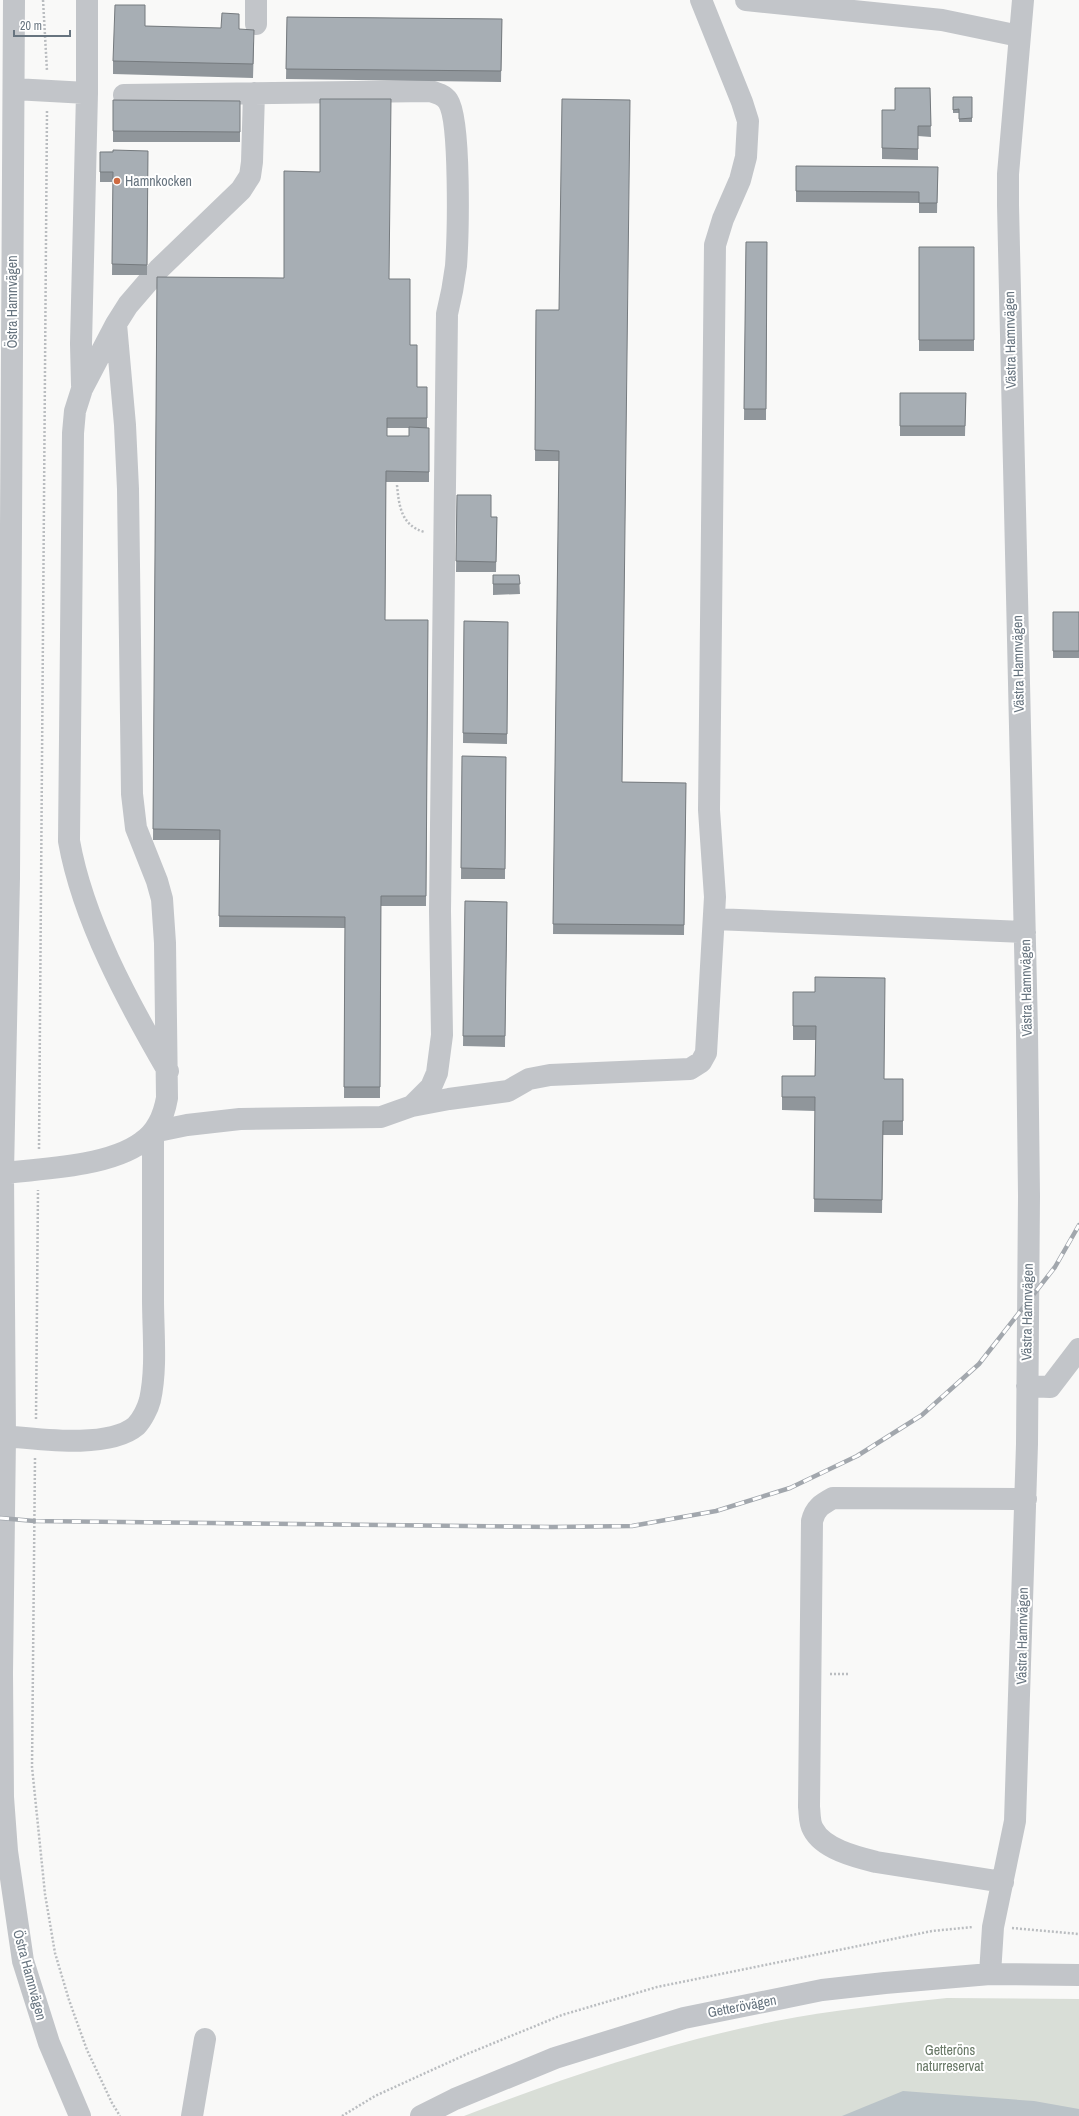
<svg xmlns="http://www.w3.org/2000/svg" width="1079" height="2116" viewBox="0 0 1079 2116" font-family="'Archivo Narrow',sans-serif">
  <rect width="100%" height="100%" fill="#f9f9f8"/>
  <path fill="#d9ded7" d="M947,1998L1079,1999V2116H464C566,2077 669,2042 776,2021C833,2010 890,2004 947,1998Z"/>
  <path fill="#bac3c8" d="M903,2091L1034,2101L1079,2109V2116H842Z"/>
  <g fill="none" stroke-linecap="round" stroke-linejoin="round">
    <path stroke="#babdc0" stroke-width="2.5" stroke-dasharray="2 2" stroke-linecap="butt" d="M43,0L47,71
      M397,485C399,506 401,525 424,532
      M39,1149L47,110
      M36,1419L38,1190
      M35,1458L32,1767L45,1894L55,1953L69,2000L87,2050L112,2103L120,2116
      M830,1674H848
      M1012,1928L1079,1934
      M342,2116L375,2096L467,2054L562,2015L657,1987L932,1931L973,1927"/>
    <path stroke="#c2c5c9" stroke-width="22" d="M14,0L9,878L3,1173L5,1436L2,1673L3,1797L7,1851L23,1961L49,2043L80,2116
      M256,0V24
      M746,0L942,20L1019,36
      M14,89L87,93L81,344L82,385
      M87,93V0
      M714,919L1025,932
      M168,1071C128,1002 83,920 69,841L73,433L75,411L82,389L116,324L128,305L159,269L241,190L250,176L252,162L254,93
      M412,1106L449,1099L508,1091L529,1079L550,1075L690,1069L701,1062L706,1053L715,897L709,810L715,245L723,219L740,180L746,157L748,121L742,102L701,0
      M3,1173C43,1169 110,1166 142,1142C157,1132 164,1115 167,1098L165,943L162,899L157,881L136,828L132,794L128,489L125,425L116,324
      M1027,1386L1050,1387L1079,1349
      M5,1436C38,1439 109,1449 136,1426C142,1420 148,1408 150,1400C157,1368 153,1332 153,1299C153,1244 153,1188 153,1132L187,1125L240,1119L381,1117L412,1106L431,1087L437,1073L442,1035L440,911L447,314C451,298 454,282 456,266C458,238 461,120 448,101C444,95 437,93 430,91L124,95
      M1003,1882L876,1862C856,1857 823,1849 813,1829C809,1822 810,1814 809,1807L812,1521C815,1508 822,1504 833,1498L1026,1499
      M990,1974L993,1927L1015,1821L1027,1444L1029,1196L1027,1031L1008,205V174L1023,0
      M192,2116L205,2039
      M421,2116L455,2099L555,2058L684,2018L822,1990L885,1983L990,1974L1079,1975"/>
    <defs>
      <path id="rail" d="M0,1518L34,1521L552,1527L632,1526L716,1511L790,1488L857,1456L922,1415L979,1364L1055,1267L1079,1225"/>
    </defs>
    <use href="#rail" stroke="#a2a7ad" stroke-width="4.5"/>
    <use href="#rail" stroke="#fff" stroke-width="3" stroke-dasharray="9" stroke-linecap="butt"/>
  </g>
  <path fill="#90969b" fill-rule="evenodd" d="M287,17L502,19L501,82L286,79Z
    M145,26L239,29L254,43L253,78L113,74V61Z
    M930,88L931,137L918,136V160L882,159V110H895Z
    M953,97H972V122H959V113H953Z
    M113,100L240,101V142H113Z
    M148,151L147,275H112L113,182H100V152Z
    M796,166L938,167L937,213H919V203L796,202Z
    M746,242H767L766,420H744Z
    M919,247H974V351H919Z
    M157,277L390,279L410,345L417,387H427V428H429V482H386L385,620H428L426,906H381L380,1098H344L345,928L219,927L220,840H153ZM387,428H409V436H387Z
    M536,310L622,782L686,783L684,935L553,934L559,461H535Z
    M900,393H966L965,436H900Z
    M457,495L491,517H497L496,572H456Z
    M493,575H519L520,594L493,595Z
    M1053,612H1079V658H1053Z
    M464,621L508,622L507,744L463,743Z
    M462,756L506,757L505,879H461Z
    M465,901L507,902L505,1047L463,1046Z
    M793,992L884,1079H903V1135H883L882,1213L814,1212L815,1111L782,1110V1076H815L816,1040H793Z"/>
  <path fill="#a7aeb4" stroke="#757a7e" d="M115,5H145V26L221,28L222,13L239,14V29L254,30L253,64L113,61Z
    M287,17L502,19L501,71L286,69Z
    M895,88H930L931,126H918V149L882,148V110H895Z
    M953,97H972V118L959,119V109L953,110Z
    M320,99H391L389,279H410V345H417V387H427V418H387V436H409V427L429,428V472L386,471L385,620H428L426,896H381L380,1087H344L345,917L219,916L220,830L153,829L157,277L284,278V171L320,172Z
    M562,99L630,100L622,782L686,783L684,925L553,924L559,451L535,450L536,310H559Z
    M113,100L240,101V132L113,131Z
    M113,150L148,151L147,265L112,264L113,172H100V152H113Z
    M796,166L938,167L937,203H919V192L796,191Z
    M746,242H767L766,409H744Z
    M919,247H974V340H919Z
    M900,393H966L965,426H900Z
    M457,495H491V517H497L496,562L456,561Z
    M493,575H519L520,584H493Z
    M1053,612H1079V651H1053Z
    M464,621L508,622L507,734L463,733Z
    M462,756L506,757L505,869L461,868Z
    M465,901L507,902L505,1036H463Z
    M815,977L885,978L884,1079H903V1121H883L882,1200L814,1199L815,1097H782V1076H815L816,1026H793V992H815Z"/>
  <circle fill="#cf6b42" stroke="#fff" stroke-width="1.5" cx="117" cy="181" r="4"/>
  <g text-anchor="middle" stroke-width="4" stroke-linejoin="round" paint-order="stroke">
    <g font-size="14" fill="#67747f" stroke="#fff" text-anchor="start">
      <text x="125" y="186">Hamnkocken</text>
    </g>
    <g font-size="14" fill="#67747f" stroke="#fff">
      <text transform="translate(12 302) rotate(-90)" y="5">Östra Hamnvägen</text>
      <text transform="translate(1010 340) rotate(-91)" y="5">Västra Hamnvägen</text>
      <text transform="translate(1018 664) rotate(-91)" y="5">Västra Hamnvägen</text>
      <text transform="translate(1026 988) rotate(-91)" y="5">Västra Hamnvägen</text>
      <text transform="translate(1027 1312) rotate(-89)" y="5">Västra Hamnvägen</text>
      <text transform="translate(1022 1636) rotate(-89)" y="5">Västra Hamnvägen</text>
      <text transform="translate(30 1975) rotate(75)" y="5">Östra Hamnvägen</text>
      <text transform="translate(742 2006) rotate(-11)" y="5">Getterövägen</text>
    </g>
    <g font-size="14" fill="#687866" stroke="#fff">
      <text x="950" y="2055">Getteröns<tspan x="950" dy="16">naturreservat</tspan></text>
    </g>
  </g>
  <path d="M14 30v6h56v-6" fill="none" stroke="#67747f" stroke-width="2"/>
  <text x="20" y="30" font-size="12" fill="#67747f" stroke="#ffffff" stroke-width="3" paint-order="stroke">20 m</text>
</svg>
